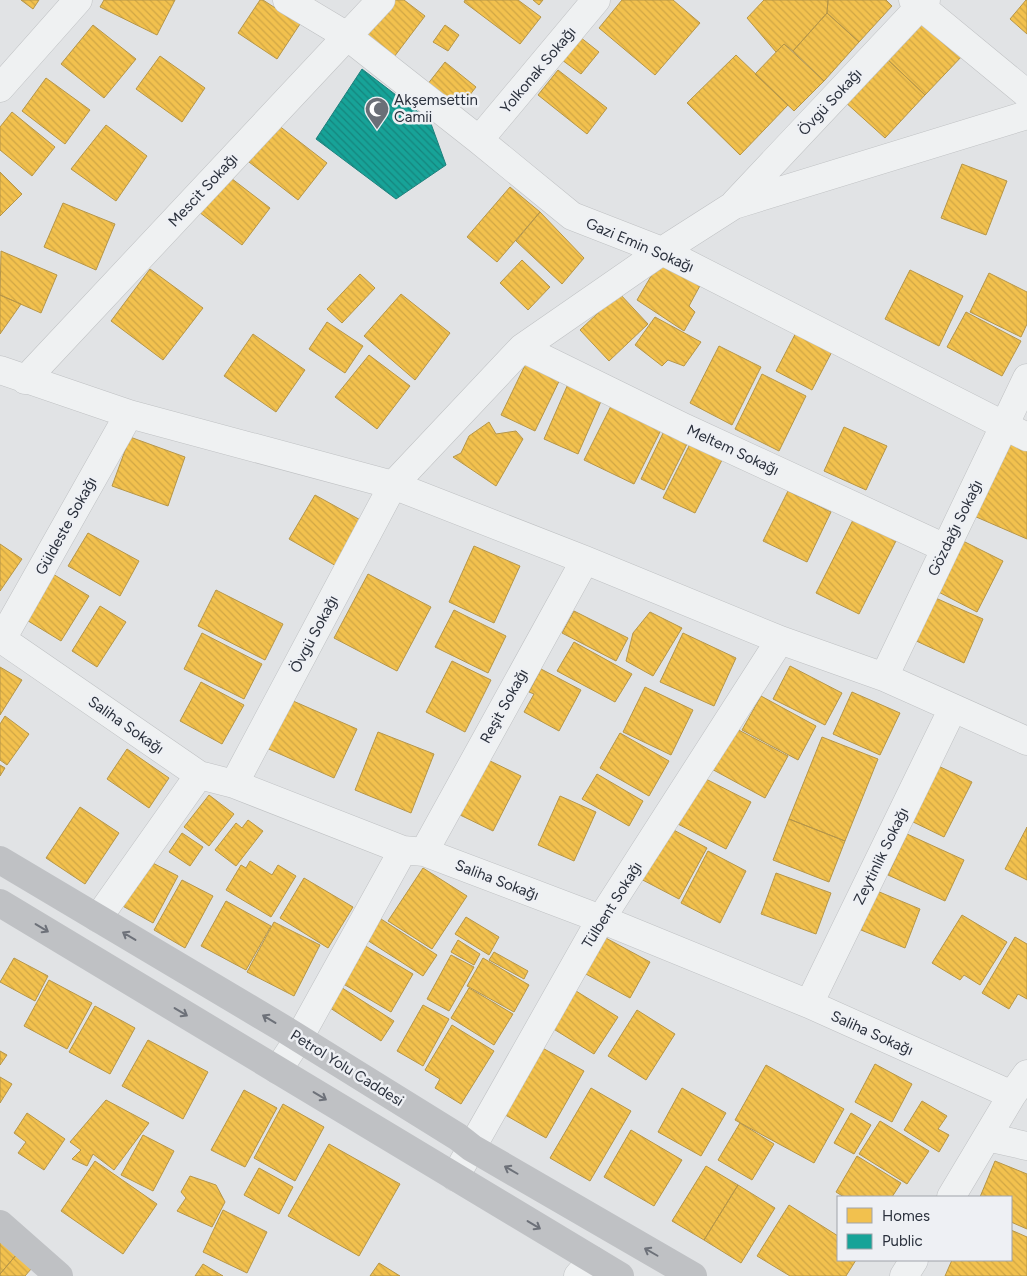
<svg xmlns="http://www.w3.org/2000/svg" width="1027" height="1276" viewBox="0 0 1027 1276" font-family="Figtree,sans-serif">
  <defs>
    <pattern id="homes-back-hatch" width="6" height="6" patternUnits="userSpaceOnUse" patternTransform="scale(1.25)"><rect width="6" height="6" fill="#f2c14e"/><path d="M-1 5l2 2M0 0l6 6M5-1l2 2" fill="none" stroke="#d0a645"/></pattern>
    <pattern id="public-back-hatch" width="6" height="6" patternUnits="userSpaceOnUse" patternTransform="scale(1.25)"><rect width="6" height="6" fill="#17a398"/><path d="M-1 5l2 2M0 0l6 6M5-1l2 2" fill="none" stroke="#15857d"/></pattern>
  </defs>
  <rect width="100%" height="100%" fill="#e1e3e5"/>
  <path fill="url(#homes-back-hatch)" stroke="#b69649" d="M21,0H39L33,9Z
    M104,0H175L157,35L100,7Z
    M260,0H263L300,24L277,59L238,33Z
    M392,0H404L425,16L394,57L365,34Z
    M465,0H518L541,17L520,44L464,2Z
    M533,0H543L539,5Z
    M622,0H673L700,23L655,75L599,28Z
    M764,0H828L827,13L793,51L784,44L776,52L747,18Z
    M828,0H886L892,6L859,42L827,13Z
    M1026,0H1027V34L1010,19Z
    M827,13L859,42L824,81L793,51Z
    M924,17L964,54L925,95L885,57Z
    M93,25L136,59L104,98L61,64Z
    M445,25L459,35L448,51L433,42Z
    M580,37L599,52L581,74L562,60Z
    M784,44L824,81L794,111L755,74Z
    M736,55L788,105L740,155L687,103Z
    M160,56L205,88L182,122L136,89Z
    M885,57L925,95L885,138L844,101Z
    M445,62L476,87L458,110L427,85Z
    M558,70L607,108L587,134L538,95Z
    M46,78L90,110L65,144L22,111Z
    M12,112L55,147L32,176L0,150V127Z
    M106,125L147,156L116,201L71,169Z
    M278,125L327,163L298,200L249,162Z
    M962,164L1007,181L986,235L941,218Z
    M0,172L22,194L0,216Z
    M227,175L270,208L242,245L199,212Z
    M510,187L540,212L497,262L467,237Z
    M63,203L115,224L96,270L44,247Z
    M540,212L584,258L562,284L516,241Z
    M1,251L57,275L41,313L0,295Z
    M522,260L550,287L528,310L500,283Z
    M660,261L702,282L689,306L695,312L684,331L637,300Z
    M150,269L203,308L163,360L111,321Z
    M910,270L963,296L939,346L885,319Z
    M989,273L1027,292V324L1021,337L970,312Z
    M360,274L375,288L342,323L327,309Z
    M619,293L648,324L609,361L580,330Z
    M401,294L450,333L415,380L364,336Z
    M0,295L21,304L0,334Z
    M966,312L1021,341L1002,376L947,347Z
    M655,317L701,342L684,366L668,360L662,366L635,345Z
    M327,322L363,346L345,373L309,349Z
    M801,323L837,342L812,390L776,371Z
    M253,334L305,370L276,412L224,376Z
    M719,346L761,367L732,425L690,403Z
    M369,355L410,386L377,429L335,397Z
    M529,357L563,373L535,431L501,415Z
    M762,374L806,396L779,451L735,429Z
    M568,384L602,399L578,454L544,439Z
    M613,402L663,426L634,484L584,460Z
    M489,422L496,434L516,431L523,439L496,486L453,457L461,453L469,436Z
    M844,427L887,446L866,490L824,471Z
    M665,429L689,440L664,490L641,479Z
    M130,437L185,457L168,506L112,486Z
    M1007,440L1027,449V539L974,516Z
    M690,444L722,460L695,513L663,498Z
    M788,491L831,512L807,562L763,541Z
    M315,495L364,522L338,567L289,539Z
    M857,512L900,533L859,614L816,593Z
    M88,533L139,561L120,596L68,566Z
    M955,537L1003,561L977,612L929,587Z
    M0,544L22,559L0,591Z
    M474,546L520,566L494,623L449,602Z
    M48,571L89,596L61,641L20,616Z
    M368,574L431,607L397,671L334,638Z
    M216,590L283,624L265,660L198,626Z
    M931,596L983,619L964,663L912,639Z
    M100,606L126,622L97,667L72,651Z
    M454,610L506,636L488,673L435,647Z
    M574,611L628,638L616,661L562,633Z
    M650,612L682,628L653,676L626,661L633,633Z
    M202,633L262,664L244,699L184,669Z
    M683,633L736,658L714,706L660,682Z
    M574,642L632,674L615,702L557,671Z
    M452,661L491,680L465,732L426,712Z
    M790,666L842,693L825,725L773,699Z
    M0,667L22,680L0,715Z
    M541,669L581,690L559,731L524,712L534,694L529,692Z
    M201,682L244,705L222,744L180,721Z
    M645,687L693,710L671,755L623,732Z
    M852,692L900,713L880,755L833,734Z
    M761,696L816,726L798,760L742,730Z
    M284,697L357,729L334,778L262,746Z
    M5,716L29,734L7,765L0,760V724Z
    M731,726L788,756L765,798L708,767Z
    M378,732L434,754L411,813L355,790Z
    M620,733L669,761L649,796L600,768Z
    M822,737L878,759L845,841L789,819Z
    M127,749L169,778L149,808L107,779Z
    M484,758L521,776L493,831L456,813Z
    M932,763L972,782L944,837L905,818Z
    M0,765L5,768L0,776Z
    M597,774L643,801L629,826L582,799Z
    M698,775L751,802L726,849L674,822Z
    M209,795L234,814L209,846L184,827Z
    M560,796L596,812L574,861L538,845Z
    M80,807L119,833L85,884L46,858Z
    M789,819L845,841L829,882L773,860Z
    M248,820L263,831L236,866L215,850L236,823L242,828Z
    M1027,827V880L1005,869Z
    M670,828L707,848L679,899L637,877Z
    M182,833L203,847L190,866L169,852Z
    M907,834L964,860L945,901L888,875Z
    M708,851L746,871L720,923L681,903Z
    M143,858L178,876L153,923L119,904Z
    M250,861L272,875L278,865L296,876L271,917L226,890L241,865L246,868Z
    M423,868L467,896L432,949L388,921Z
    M776,873L831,893L816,934L761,914Z
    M304,878L353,907L328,948L280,918Z
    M182,880L213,896L185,948L154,930Z
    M877,891L920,909L905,948L861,930Z
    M226,901L271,926L246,970L201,946Z
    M962,915L1007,942L980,985L964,975L960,980L932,963Z
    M466,917L499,937L489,955L455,934Z
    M381,919L437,955L423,976L367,940Z
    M274,922L320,945L294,996L247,972Z
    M604,937L650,962L630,998L584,973Z
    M1015,937L1027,944V999L1018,994L1009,1009L982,993Z
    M458,940L480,954L474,965L451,952Z
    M362,944L413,974L391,1012L340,982Z
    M494,952L528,971L524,979L489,960Z
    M451,955L474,967L449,1011L427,999Z
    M14,958L48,976L35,1001L0,982Z
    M483,958L529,985L514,1012L467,986Z
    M49,980L92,1003L67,1049L24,1026Z
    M336,984L394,1021L381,1041L324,1004Z
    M469,988L513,1014L494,1045L451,1018Z
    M576,991L618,1017L594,1054L552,1028Z
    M423,1005L449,1019L423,1066L397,1051Z
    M95,1006L135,1028L110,1074L69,1052Z
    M637,1010L675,1034L646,1080L608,1056Z
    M452,1025L494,1051L461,1104L435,1088L440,1079L425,1070Z
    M148,1040L208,1072L183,1119L122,1086Z
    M537,1045L584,1071L546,1138L500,1112Z
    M0,1051L7,1055L0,1065Z
    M875,1064L912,1084L892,1122L855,1102Z
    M766,1065L844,1109L814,1163L735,1120Z
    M0,1077L12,1084L0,1103Z
    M591,1088L631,1111L590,1181L550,1158Z
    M682,1088L726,1113L701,1156L658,1132Z
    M244,1090L277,1108L245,1167L211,1150Z
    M106,1100L149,1123L114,1170L93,1154L87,1166L72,1159L81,1150L70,1142Z
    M922,1101L947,1116L938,1129L949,1135L939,1152L904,1130Z
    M283,1104L324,1127L295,1181L254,1158Z
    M27,1113L65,1139L44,1170L18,1153L26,1142L14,1133Z
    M851,1113L871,1125L854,1154L834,1143Z
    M880,1121L929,1151L907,1184L859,1154Z
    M740,1123L774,1144L752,1180L718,1160Z
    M631,1130L682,1160L654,1206L604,1177Z
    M143,1135L174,1151L153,1191L121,1175Z
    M329,1144L400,1184L359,1256L288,1216Z
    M857,1156L901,1183L892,1197H844L836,1192Z
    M95,1161L157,1204L123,1254L61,1211Z
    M995,1161L1027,1174V1229L1011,1222V1197H980Z
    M706,1166L738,1185L704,1240L672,1221Z
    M259,1168L293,1187L279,1214L244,1195Z
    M190,1176L216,1185L225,1202L212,1227L177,1211L186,1198L181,1192Z
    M738,1185L775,1208L741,1263L704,1240Z
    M789,1205L838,1236V1260H856L846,1276H790L757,1256Z
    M223,1210L267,1232L247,1273L203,1252Z
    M0,1227L23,1247L0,1274Z
    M1011,1230L1027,1237V1276H945L952,1260H1011Z
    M23,1247L38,1261L25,1276H0V1274Z
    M379,1263L400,1276H370Z
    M203,1264L223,1276H195Z"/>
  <path fill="url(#public-back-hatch)" stroke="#1d807c" d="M362,69L430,121L446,165L396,199L316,139Z"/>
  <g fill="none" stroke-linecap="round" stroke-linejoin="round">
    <defs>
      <path id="street" d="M287,0L347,36L479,140L572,216L662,251L1027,437
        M913,0L1027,94
        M0,88L78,0
        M479,140L596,0
        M735,203L926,0
        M522,348L685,428L945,548
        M0,370L129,414L393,485L585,560L780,640L884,677L1027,741
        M25,380L381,0
        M0,638L199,775L234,784L403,850L424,852L601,919L809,1004L1012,1095
        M2,639L129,414
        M884,677L1027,378
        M234,784L393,485L522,348L662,251L734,205L1027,115
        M424,852L585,560
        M98,918L199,775
        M809,1004L953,708
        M278,1070L299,1038L403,850
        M987,1137L1027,1146
        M455,1177L601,919L780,640
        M951,1197L1012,1095L1027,1074
        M578,1276L592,1260
        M904,1276L914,1260"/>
    </defs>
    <use href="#street" stroke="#bfc1c3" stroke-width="29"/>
    <use href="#street" stroke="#eff1f2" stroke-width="28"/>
    <path stroke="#bfc1c4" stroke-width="28" d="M0,860L284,1029L458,1137L472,1148L693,1276
      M0,903L620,1276
      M0,1224L59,1276"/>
  </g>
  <defs><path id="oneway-shaft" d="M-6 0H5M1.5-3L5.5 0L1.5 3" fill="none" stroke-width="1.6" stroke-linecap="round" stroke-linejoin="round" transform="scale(1.25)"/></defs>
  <g stroke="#6d7179">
    <use href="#oneway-shaft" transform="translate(42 928) rotate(31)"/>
    <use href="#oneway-shaft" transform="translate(129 936) rotate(-149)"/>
    <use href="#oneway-shaft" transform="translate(181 1012) rotate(31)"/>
    <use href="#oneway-shaft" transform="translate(269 1019) rotate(-149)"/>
    <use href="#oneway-shaft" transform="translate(320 1096) rotate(31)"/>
    <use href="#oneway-shaft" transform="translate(511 1170) rotate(-150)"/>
    <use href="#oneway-shaft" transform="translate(534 1225) rotate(31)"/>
    <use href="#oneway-shaft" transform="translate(651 1252) rotate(-150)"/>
  </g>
  <defs>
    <symbol id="mosque-pin" viewBox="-11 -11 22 30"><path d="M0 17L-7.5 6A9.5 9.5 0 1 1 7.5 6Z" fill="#6a6f77" stroke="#eef0f4"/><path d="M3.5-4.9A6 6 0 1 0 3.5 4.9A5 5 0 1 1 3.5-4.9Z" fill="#fff"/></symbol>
  </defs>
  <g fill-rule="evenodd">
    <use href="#mosque-pin" x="363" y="95" width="28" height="38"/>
  </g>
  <g text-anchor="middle" stroke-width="5" stroke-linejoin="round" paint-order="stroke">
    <g font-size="15" fill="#2a303c" stroke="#eef0f4">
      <text transform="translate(538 70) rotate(-50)" y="5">Yolkonak Sokağı</text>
      <text transform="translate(830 102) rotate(-47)" y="5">Övgü Sokağı</text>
      <text transform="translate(203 190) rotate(-47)" y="5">Mescit Sokağı</text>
      <text transform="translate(640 245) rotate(23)" y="5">Gazi Emin Sokağı</text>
      <text transform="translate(733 450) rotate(25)" y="5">Meltem Sokağı</text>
      <text transform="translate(66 526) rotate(-61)" y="5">Güldeste Sokağı</text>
      <text transform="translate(955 528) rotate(-64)" y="5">Gözdağı Sokağı</text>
      <text transform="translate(314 634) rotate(-62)" y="5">Övgü Sokağı</text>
      <text transform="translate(504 706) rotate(-61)" y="5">Reşit Sokağı</text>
      <text transform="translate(126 725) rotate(35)" y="5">Saliha Sokağı</text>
      <text transform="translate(881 856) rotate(-64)" y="5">Zeytinlik Sokağı</text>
      <text transform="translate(497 880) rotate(21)" y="5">Saliha Sokağı</text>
      <text transform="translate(612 905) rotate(-58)" y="5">Tülbent Sokağı</text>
      <text transform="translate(872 1033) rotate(24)" y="5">Saliha Sokağı</text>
      <text transform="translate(347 1068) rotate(32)" y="5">Petrol Yolu Caddesi</text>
    </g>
    <g font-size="15" fill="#2a303c" stroke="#eef0f4" text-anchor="start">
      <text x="394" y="105">Akşemsettin<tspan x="394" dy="17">Camii</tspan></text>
    </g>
  </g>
  <rect x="837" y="1196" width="175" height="65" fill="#eef0f4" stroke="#a0a3aa"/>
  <rect x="847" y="1208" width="25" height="15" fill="#f2c14e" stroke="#a0a3aa"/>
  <text x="882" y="1221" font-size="15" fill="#2a303c">Homes</text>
  <rect x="847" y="1234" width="25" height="15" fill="#17a398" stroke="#a0a3aa"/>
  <text x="882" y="1246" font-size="15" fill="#2a303c">Public</text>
</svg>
